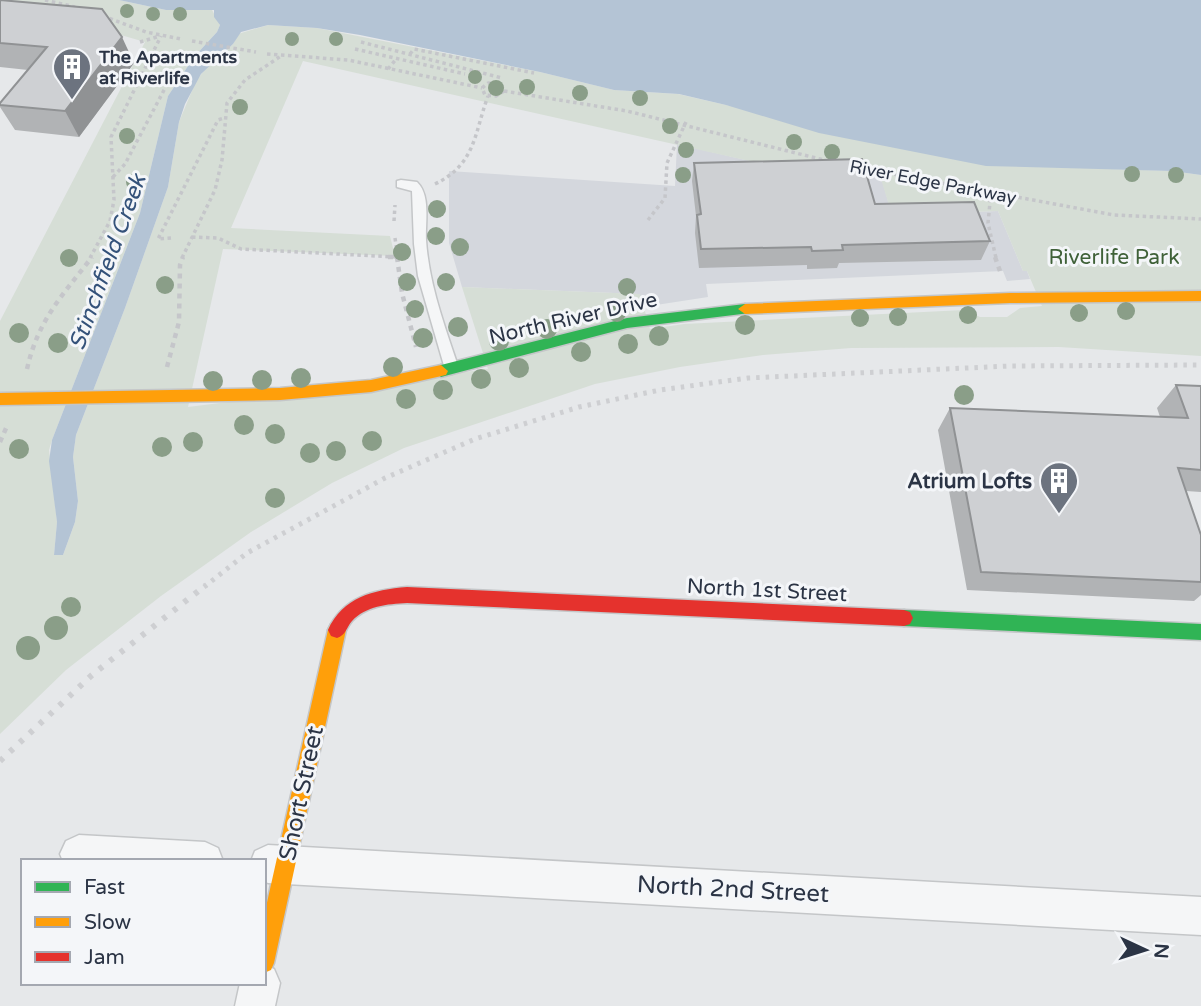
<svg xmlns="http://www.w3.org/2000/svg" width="1201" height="1006" viewBox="0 0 1201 1006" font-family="'Varela Round',sans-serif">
  <rect width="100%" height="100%" fill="#e6e8ea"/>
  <path fill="#d4d7dd" d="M677,144L776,167L878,166L892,215L998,211L1023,271H1027L1030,279L1007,281L1003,271L706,284L708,297L643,307L639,294L462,287L449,243V171L675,186Z"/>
  <path fill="#d6ded6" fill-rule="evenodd" d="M0,0H119L166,10H212L220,25L217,32L194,57L168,96L140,213L52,440L49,450L57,522L54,555H63L75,522L78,501L73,457L76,435L125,308L168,187L179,122L196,81L206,68L233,44L238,34L268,25L317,28L540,72L614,90L678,94L726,105L1112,169L1172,171L1201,175V356L1059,347L851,348L763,355L680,367L595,384L404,448L332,483L251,532L161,596L66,670L0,734V321L145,42ZM303,61L776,167L877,166L892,215L998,211L1023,271H1027L1042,306L1020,308L1007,317H980L964,310L684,324L650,329L640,294L462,287L488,369L188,407L223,249L395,256L390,236L231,228Z"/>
  <path fill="#b4c4d5" d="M119,0H1201V175L1172,171L986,166L819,133L726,105L679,94L614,90L540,72L360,35L317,28L268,25L241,32L233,44L201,74L185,104L179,122L168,187L125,308L76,435L73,457L78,501L75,522L63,555H54L57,522L49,461L52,440L140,213L168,96L194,57L217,32L220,25L214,17V10H166Z"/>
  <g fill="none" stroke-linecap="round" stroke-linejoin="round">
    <defs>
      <path id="lane" d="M401,180L417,182C431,195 425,223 426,240C429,285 445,327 459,369L452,374L445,369L418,276L414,244L412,191L397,187V181Z"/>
      <path id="street" d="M79,835L205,842L218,848L223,861H63L60,854L66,841Z
        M268,845L1201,897V935L268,883L264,881V861H251L255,851Z
        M264,965L274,969L280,983L275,1006H235L240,983H264Z"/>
      <path id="fast" d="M745,304L752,309L750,313L627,328L441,377L434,371L441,365L627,318Z
        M904,610L1201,624V640L904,626L898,624L895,618L898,612Z"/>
      <path id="slow" d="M1201,291V301L1010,303L745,314L738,309L745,304L1010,293Z
        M441,365L448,371L446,375L371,392L280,400L0,405V393L280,388L371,380Z
        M337,622L343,624L346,630L274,963L271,970L264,973V916L328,630L331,624Z"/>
      <path id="jam" d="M407,587L904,610L910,612L913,618L910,624L904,626L407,603C387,604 366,606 352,621C346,628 346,635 337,638L331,636L328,630C343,597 373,590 407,587Z"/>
    </defs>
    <use href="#lane" stroke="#c4c6c8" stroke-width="3"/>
    <use href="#street" stroke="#c4c6c8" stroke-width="3"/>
    <use href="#fast" stroke="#c4c6c8" stroke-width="3"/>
    <use href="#slow" stroke="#c4c6c8" stroke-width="3"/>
    <use href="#jam" stroke="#c4c6c8" stroke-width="3"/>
    <path stroke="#c5c6ca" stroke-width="3.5" stroke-dasharray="3.5 3.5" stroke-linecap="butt" d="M45,0L75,7
      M103,16L146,32L181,39
      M192,41L256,52
      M140,42L160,36
      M361,42L502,78
      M355,49L465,74
      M267,54L348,60L482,88
      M410,54L414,49L534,73
      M388,69L397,58
      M488,83L501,84L504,91L496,96L485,95L482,88Z
      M504,91L627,111L828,161
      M860,168L1114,215L1201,219
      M113,177L125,164L172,75
      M435,184C476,164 474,134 488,96
      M991,192L988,223L996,258
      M648,220L665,198L667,163L686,122
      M394,221L395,205
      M192,237L218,238L241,249L396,257
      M171,238L158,239L218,120L224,118
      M395,238L398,258
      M90,258L110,221L114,200L111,137L161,36
      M182,258L215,190L222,160L227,103L245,80L281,56"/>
    <path stroke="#c5c6ca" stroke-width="4.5" stroke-dasharray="5 5" stroke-linecap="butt" d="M388,257H396
      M397,257L402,293L416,347
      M995,257L1000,271
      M167,367L179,322L180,265L183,257
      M27,369C38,320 62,296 92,257
      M0,442L7,426"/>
    <use href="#lane" fill="#f5f6f7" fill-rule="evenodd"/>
    <use href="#street" fill="#f5f6f7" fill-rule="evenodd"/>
    <use href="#fast" fill="#30b455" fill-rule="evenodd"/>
    <use href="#slow" fill="#ff9f0a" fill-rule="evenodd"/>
    <use href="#jam" fill="#e5322d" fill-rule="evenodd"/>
    <path stroke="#cecfd2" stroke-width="5" stroke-dasharray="3.5 6" stroke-linecap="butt" d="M204,587L247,553L385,478L475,439L579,407L660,390L748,378L1010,366L1201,365"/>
    <path stroke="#cecfd2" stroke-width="6" stroke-dasharray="4.5 9" stroke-linecap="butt" d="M0,761L92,675L206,585"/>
  </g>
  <g fill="#8a9e88">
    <circle cx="127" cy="11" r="7"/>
    <circle cx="153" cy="14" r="7"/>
    <circle cx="180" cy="14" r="7"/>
    <circle cx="292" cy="39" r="7"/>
    <circle cx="336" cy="39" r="7"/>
    <circle cx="475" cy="77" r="7"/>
    <circle cx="527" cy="87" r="8"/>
    <circle cx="496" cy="88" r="8"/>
    <circle cx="580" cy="93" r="8"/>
    <circle cx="640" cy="98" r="8"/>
    <circle cx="240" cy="107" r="8"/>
    <circle cx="670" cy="126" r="8"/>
    <circle cx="127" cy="136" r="8"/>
    <circle cx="794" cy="142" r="8"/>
    <circle cx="686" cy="150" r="8"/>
    <circle cx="832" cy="152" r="8"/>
    <circle cx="1132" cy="174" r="8"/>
    <circle cx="683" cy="175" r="8"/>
    <circle cx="1176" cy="175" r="8"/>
    <circle cx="134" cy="182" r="8"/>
    <circle cx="437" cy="209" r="9"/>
    <circle cx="436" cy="236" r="9"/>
    <circle cx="460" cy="247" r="9"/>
    <circle cx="402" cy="252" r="9"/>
    <circle cx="69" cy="258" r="9"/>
    <circle cx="407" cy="282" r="9"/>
    <circle cx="446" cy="282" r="9"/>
    <circle cx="165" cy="285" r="9"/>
    <circle cx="627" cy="287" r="9"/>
    <circle cx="415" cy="309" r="9"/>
    <circle cx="1126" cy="311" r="9"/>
    <circle cx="617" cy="313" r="9"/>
    <circle cx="1079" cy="313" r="9"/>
    <circle cx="968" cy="315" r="9"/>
    <circle cx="898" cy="317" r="9"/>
    <circle cx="860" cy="318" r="9"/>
    <circle cx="745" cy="325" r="10"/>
    <circle cx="458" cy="327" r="10"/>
    <circle cx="547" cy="329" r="10"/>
    <circle cx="19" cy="333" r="10"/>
    <circle cx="659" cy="336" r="10"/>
    <circle cx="423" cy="338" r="10"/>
    <circle cx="499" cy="341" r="10"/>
    <circle cx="58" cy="343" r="10"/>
    <circle cx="628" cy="344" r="10"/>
    <circle cx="581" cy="352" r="10"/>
    <circle cx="393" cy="367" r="10"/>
    <circle cx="519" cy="368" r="10"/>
    <circle cx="301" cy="378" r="10"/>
    <circle cx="481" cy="379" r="10"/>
    <circle cx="262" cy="380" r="10"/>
    <circle cx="213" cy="381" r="10"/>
    <circle cx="443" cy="390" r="10"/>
    <circle cx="964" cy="395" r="10"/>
    <circle cx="406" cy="399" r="10"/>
    <circle cx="244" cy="425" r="10"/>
    <circle cx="275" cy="434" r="10"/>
    <circle cx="372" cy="441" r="10"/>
    <circle cx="193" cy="442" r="10"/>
    <circle cx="162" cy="447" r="10"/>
    <circle cx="19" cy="449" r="10"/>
    <circle cx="336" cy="451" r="10"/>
    <circle cx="310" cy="453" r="10"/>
    <circle cx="275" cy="498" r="10"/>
    <circle cx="71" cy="607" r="10"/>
    <circle cx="56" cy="628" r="12"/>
    <circle cx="28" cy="648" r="12"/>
  </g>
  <path fill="#b1b3b5" d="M0,0L134,63L79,137L15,130L0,107V103L28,70L0,67Z
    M694,163L875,204L990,241L981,260L839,263L837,268L807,269V265L699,268L695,233L696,216L692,181Z
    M1176,385L1201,386V492L1186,491L1201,535V595L1194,601L967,590L938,430L950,408L1160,417L1157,408Z"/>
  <path fill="#909294" d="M122,37L134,63L79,137L65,111Z"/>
  <path fill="#ced0d3" stroke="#909294" stroke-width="2" d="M0,0L102,9L122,37L65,111L0,105V103L47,47L0,43Z
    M862,159L875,204L974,202L990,241L842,245L843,250L812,251L811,247L701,249L697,215L701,214L694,163Z
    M1176,385L1201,386V470L1178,468L1201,535V582L981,572L950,408L1188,418Z"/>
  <defs>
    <symbol id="building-pin" viewBox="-11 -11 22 30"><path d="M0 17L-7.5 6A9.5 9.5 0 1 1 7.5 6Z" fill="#6c737f" stroke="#f4f6f9"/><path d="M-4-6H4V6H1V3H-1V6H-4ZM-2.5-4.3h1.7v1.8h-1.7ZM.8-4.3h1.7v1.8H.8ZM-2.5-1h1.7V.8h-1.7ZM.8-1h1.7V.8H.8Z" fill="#fff"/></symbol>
  </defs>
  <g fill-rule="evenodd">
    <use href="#building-pin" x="50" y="45" width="44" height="60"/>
    <use href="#building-pin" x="1037" y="459" width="44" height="60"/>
  </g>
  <g text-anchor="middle" stroke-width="6" stroke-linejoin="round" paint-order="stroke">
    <g font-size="18" font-weight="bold" fill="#2b3445" stroke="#f4f6f9" text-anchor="start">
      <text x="99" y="63">The Apartments<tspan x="99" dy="21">at Riverlife</tspan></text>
    </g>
    <g font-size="18" fill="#2b3445" stroke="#f4f6f9">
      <text transform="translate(933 182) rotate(11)" y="6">River Edge Parkway</text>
    </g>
    <g font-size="21" fill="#3f6138" stroke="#f4f6f9">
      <text x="1114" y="264">Riverlife Park</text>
    </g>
    <g font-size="21" fill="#2b3445" stroke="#f4f6f9">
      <text transform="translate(573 318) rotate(-13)" y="7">North River Drive</text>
      <text transform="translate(767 590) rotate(3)" y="7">North 1st Street</text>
    </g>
    <g font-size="21" font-weight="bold" fill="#2b3445" stroke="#f4f6f9" text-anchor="end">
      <text x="1032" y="488">Atrium Lofts</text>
    </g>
    <g font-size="23" font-style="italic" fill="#34527a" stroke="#f4f6f9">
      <text transform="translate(107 262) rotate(-70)" y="8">Stinchfield Creek</text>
    </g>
    <g font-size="24" fill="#2b3445" stroke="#f4f6f9">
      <text transform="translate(301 793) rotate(-78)" y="8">Short Street</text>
      <text transform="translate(733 889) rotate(3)" y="8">North 2nd Street</text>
    </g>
  </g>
  <rect x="21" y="859" width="245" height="126" fill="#f4f6f9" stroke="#a4a8b1" stroke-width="2"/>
  <rect x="35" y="882" width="35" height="10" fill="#30b455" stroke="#a4a8b1" stroke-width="2"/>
  <text x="84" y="894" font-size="21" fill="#2b3445">Fast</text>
  <rect x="35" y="917" width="35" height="10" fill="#ff9f0a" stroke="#a4a8b1" stroke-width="2"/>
  <text x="84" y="929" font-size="21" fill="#2b3445">Slow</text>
  <rect x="35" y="952" width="35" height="10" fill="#e5322d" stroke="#a4a8b1" stroke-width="2"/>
  <text x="84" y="964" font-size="21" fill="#2b3445">Jam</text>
  <g transform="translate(1145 950) rotate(94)" stroke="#f4f6f9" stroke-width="5" paint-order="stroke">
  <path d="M0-5L12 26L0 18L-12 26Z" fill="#2b3445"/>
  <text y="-10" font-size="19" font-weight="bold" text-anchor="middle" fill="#2b3445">N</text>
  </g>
</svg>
